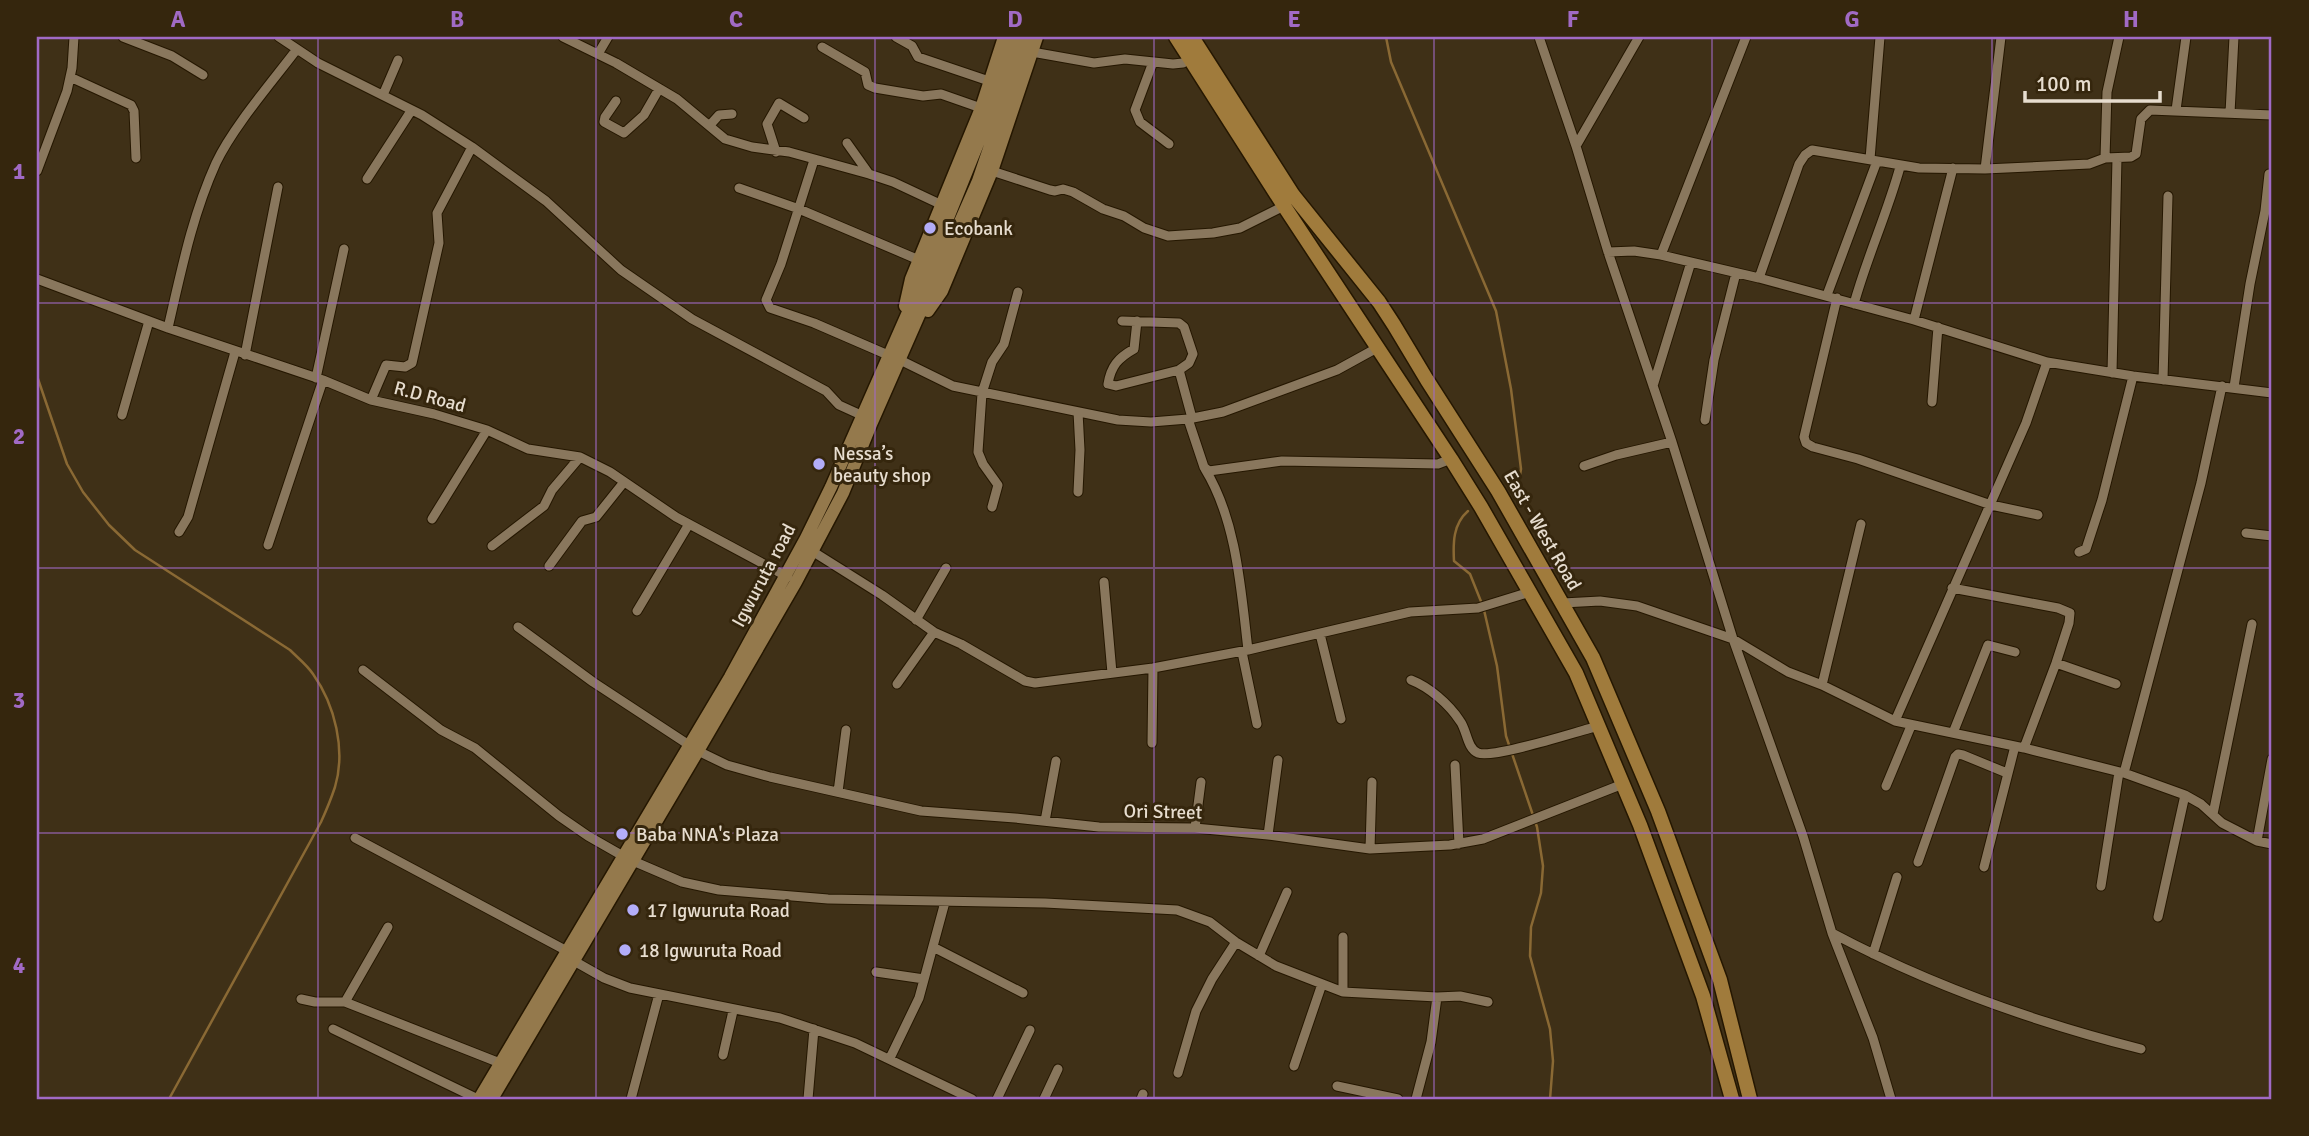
<svg xmlns="http://www.w3.org/2000/svg" width="2309" height="1136" viewBox="0 0 2309 1136" font-family="Signika,sans-serif">
  <rect width="100%" height="100%" fill="#3f3017"/>
  <g fill="none" stroke-linecap="round" stroke-linejoin="round">
    <path stroke="#8a6934" stroke-width="2.5" d="M1386,37L1391,62L1496,311L1511,389L1521,469L1520,475L1512,483
      M37,376L67,464L83,492L109,525L135,550L290,650C298,658 307,665 313,674C335,705 346,750 335,787C331,799 326,811 321,822L169,1099
      M1468,511C1453,524 1453,543 1454,561L1470,574L1482,604
      M1484,610L1497,666L1506,736L1537,827L1543,866L1541,893L1531,927L1530,956L1550,1029L1553,1061L1550,1099"/>
    <defs>
      <path id="street" d="M123,37L172,56L203,75
        M279,37L318,63L422,115L472,147L546,201L621,270L692,319L826,391L839,405L861,415
        M563,37L616,63L677,99L725,139L752,147L789,152L869,174L893,182L942,205
        M896,37L912,46L918,57L989,81
        M1539,37L1576,146L1608,252L1672,442L1733,639L1803,836L1832,933L1873,1038L1891,1099
        M822,47L865,72L868,85L875,88L923,96L941,94L981,108
        M1032,52L1094,63L1125,59L1173,64L1183,63L1190,58
        M598,54L608,37
        M1153,62L1135,110L1140,122L1169,144
        M70,77L131,105L134,111L136,158
        M383,95L398,60
        M616,101L605,117L604,122L624,133L644,115L659,89
        M2176,110L2186,37
        M2230,113L2234,37
        M710,125L719,115L732,114
        M847,143L869,174
        M1576,146L1639,37
        M776,152L767,124L779,103L804,118
        M2105,158L2107,92L2119,37
        M1870,159L1880,37
        M814,160L781,264L766,300L770,308L814,323L888,355
        M1985,169L2001,37
        M37,171L67,91L72,68L74,37
        M992,171L1050,190L1055,191L1063,189L1073,192L1103,209L1124,216L1144,228L1168,236L1213,233L1240,228L1284,206
        M367,179L411,111
        M739,188L799,209L919,260
        M1608,252L1634,251L1661,255L1759,278L1914,320L2047,362L2133,376L2272,393
        M1661,255L1746,37
        M1759,278L1799,164L1805,155L1812,150L1919,168L1985,169L2089,164L2105,158L2131,157L2136,154L2141,119L2150,110L2272,115
        M37,279L168,328L323,380L371,400L434,414L487,430L528,449L580,457L610,472L676,517L788,577
        M1827,295L1877,161
        M1837,298L1804,437L1806,443L1813,447L1858,459L1991,505L2038,515
        M1854,304C1867,257 1887,214 1900,167
        M1914,320L1953,168
        M1122,321L1179,323L1184,327L1193,354L1189,363L1179,370L1192,418
        M1137,321L1134,349C1118,358 1111,366 1108,384L1116,386L1179,370
        M168,328C181,272 192,216 216,163C233,127 272,82 297,49
        M245,355L278,187
        M900,360L953,386L1118,420L1151,422L1188,419L1223,412L1337,370L1377,348
        M2112,373L2117,158
        M316,378L344,249
        M2163,380L2168,196
        M1653,386L1691,262
        M2234,387L2250,284L2265,211L2269,174
        M371,400L386,365L405,367L412,363L439,243L437,213L472,147
        M1932,402L1938,327
        M122,415L149,321
        M1188,419L1204,467L1209,471L1282,461L1438,464L1451,459
        M1705,420L1714,360L1736,273
        M1584,466L1616,455L1672,442
        M1205,469C1237,521 1241,591 1248,650
        M1078,492L1080,450L1078,412
        M992,507L998,485L983,464L978,452L982,393L992,362L1004,344L1018,292
        M432,519L487,430
        M179,532L188,517L235,352
        M2246,533L2272,536
        M268,545L323,380
        M492,546L544,506L552,490L580,457
        M812,551L882,595L934,632L961,644L1025,681L1035,683L1153,668L1248,650L1410,612L1478,608L1530,592
        M2079,552L2086,549L2102,500L2133,376
        M549,566L582,521L596,517L624,482
        M1104,582L1112,673
        M1952,588L2058,608L2070,613L2069,623L2056,663L2024,748
        M1563,603L1600,601L1637,606L1733,639L1788,672L1822,685L1895,721L2024,748L2124,773L2185,795L2201,804L2222,823L2257,841L2272,844
        M637,611L689,524
        M916,620L946,568
        M518,627L593,682L689,745
        M1320,634L1341,719
        M1242,652L1257,724
        M2056,663L2116,684
        M363,670L441,730L475,748L559,816L588,836L623,856
        M1411,680C1429,687 1449,704 1460,721C1467,730 1467,749 1478,753C1494,759 1578,731 1599,726
        M897,684L934,632
        M1822,685L1861,524
        M1895,721L2026,423L2047,362
        M1953,733L1988,645L2015,652
        M1152,743L1153,668
        M698,751L727,765L770,777L921,811L1015,818L1099,827L1195,828L1268,835L1370,849L1450,845L1483,839L1623,784
        M1455,765L1459,844
        M2124,773L2201,483L2222,386
        M1886,786L1911,726
        M838,792L846,730
        M2213,814L2252,624
        M1045,821L1056,761
        M1195,828L1201,782
        M1268,835L1278,760
        M355,838L567,951
        M2257,841L2272,759
        M1370,849L1372,782
        M633,861L682,882L719,890L828,899L1045,903L1177,910L1210,922L1236,942L1276,966L1343,992L1437,997L1460,996L1488,1002
        M1918,862L1955,757L1958,754L1963,755L2007,773
        M1984,867L2015,746
        M2101,886L2119,772
        M2158,917L2185,795
        M1832,933C1930,985 2034,1022 2141,1049
        M1343,937V992
        M933,947L1023,993
        M1873,954L1897,877
        M1259,956L1287,892
        M574,961L604,978L630,988L780,1018L855,1043L972,1099
        M876,972L924,979
        M301,999L315,1002H345L500,1063
        M345,1002L388,927
        M333,1029L478,1099
        M723,1055L733,1011
        M890,1058L919,998L945,902
        M1294,1066L1322,984
        M1178,1073L1196,1011L1212,979L1236,942
        M1337,1086L1398,1099
        M631,1099L659,994
        M808,1099L814,1029
        M997,1099L1030,1030
        M1044,1099L1058,1069
        M1141,1099L1143,1094
        M1416,1099L1431,1042L1437,997"/>
      <path id="secondary" d="M905,306L911,279L981,108L1004,37
        M928,311L942,291L992,171L1037,37
        M479,1099L730,677L806,538L831,487L931,260L979,141L1015,37
        M492,1099L698,751L796,582L843,493L872,422L978,181L1027,37"/>
      <path id="primary" d="M1176,37L1284,206L1451,459L1481,507L1576,673L1640,825L1703,996L1732,1099
        M1192,37L1293,195L1379,302L1394,325L1427,380L1498,491L1593,658L1658,811L1720,980L1750,1099"/>
    </defs>
    <use href="#street" stroke="#251701" stroke-width="11"/>
    <use href="#secondary" stroke="#251701" stroke-width="15"/>
    <use href="#primary" stroke="#251701" stroke-width="17"/>
    <use href="#street" stroke="#89775d" stroke-width="9"/>
    <use href="#secondary" stroke="#94794c" stroke-width="12"/>
    <use href="#primary" stroke="#a07b3c" stroke-width="14"/>
  </g>
  <path fill="none" stroke="#a16ac5" stroke-width="2" stroke-opacity="0.55" d="M318,37V1099M596,37V1099M875,37V1099M1154,37V1099M1434,37V1099M1712,37V1099M1992,37V1099M37,303H2272M37,568H2272M37,833H2272"/>
  <g fill="#b3adf9" stroke="#35260d" stroke-width="2.5">
    <circle cx="930" cy="228" r="7"/>
    <circle cx="819" cy="464" r="7"/>
    <circle cx="622" cy="834" r="7"/>
    <circle cx="633" cy="910" r="7"/>
    <circle cx="625" cy="950" r="7"/>
  </g>
  <g text-anchor="middle" stroke-width="6" stroke-linejoin="round" paint-order="stroke">
    <g font-size="19" fill="#e7ddcf" stroke="#35260d" text-anchor="start">
      <text x="944" y="235">Ecobank</text>
      <text x="833" y="460">Nessa’s<tspan x="833" dy="22">beauty shop</tspan></text>
      <text x="636" y="841">Baba NNA's Plaza</text>
      <text x="647" y="917">17 Igwuruta Road</text>
      <text x="639" y="957">18 Igwuruta Road</text>
    </g>
    <g font-size="19" fill="#e7ddcf" stroke="#35260d">
      <text transform="translate(430 396) rotate(15)" y="7">R.D Road</text>
      <text transform="translate(1543 530) rotate(60)" y="7">East - West Road</text>
      <text transform="translate(763 575) rotate(-62)" y="7">Igwuruta road</text>
      <text transform="translate(1163 811) rotate(1)" y="7">Ori Street</text>
    </g>
  </g>
  <rect width="2309" height="1136" fill="none" stroke="#35260d" stroke-width="77"/>
  <path d="M2025 91v10h135v-10" fill="none" stroke="#e7ddcf" stroke-width="3.5"/>
  <text x="2036" y="91" font-size="21" fill="#e7ddcf" stroke="#35260d" stroke-width="5" paint-order="stroke">100 m</text>
  <rect x="38" y="38" width="2232" height="1060" fill="none" stroke="#a16ac5" stroke-width="2.5"/>
  <g font-size="23" text-anchor="middle" font-weight="bold" fill="#a16ac5">
    <text x="178" y="27">A</text>
    <text x="457" y="27">B</text>
    <text x="736" y="27">C</text>
    <text x="1015" y="27">D</text>
    <text x="1294" y="27">E</text>
    <text x="1573" y="27">F</text>
    <text x="1852" y="27">G</text>
    <text x="2131" y="27">H</text>
    <text x="19" y="179">1</text>
    <text x="19" y="444">2</text>
    <text x="19" y="708">3</text>
    <text x="19" y="973">4</text>
  </g>
</svg>
